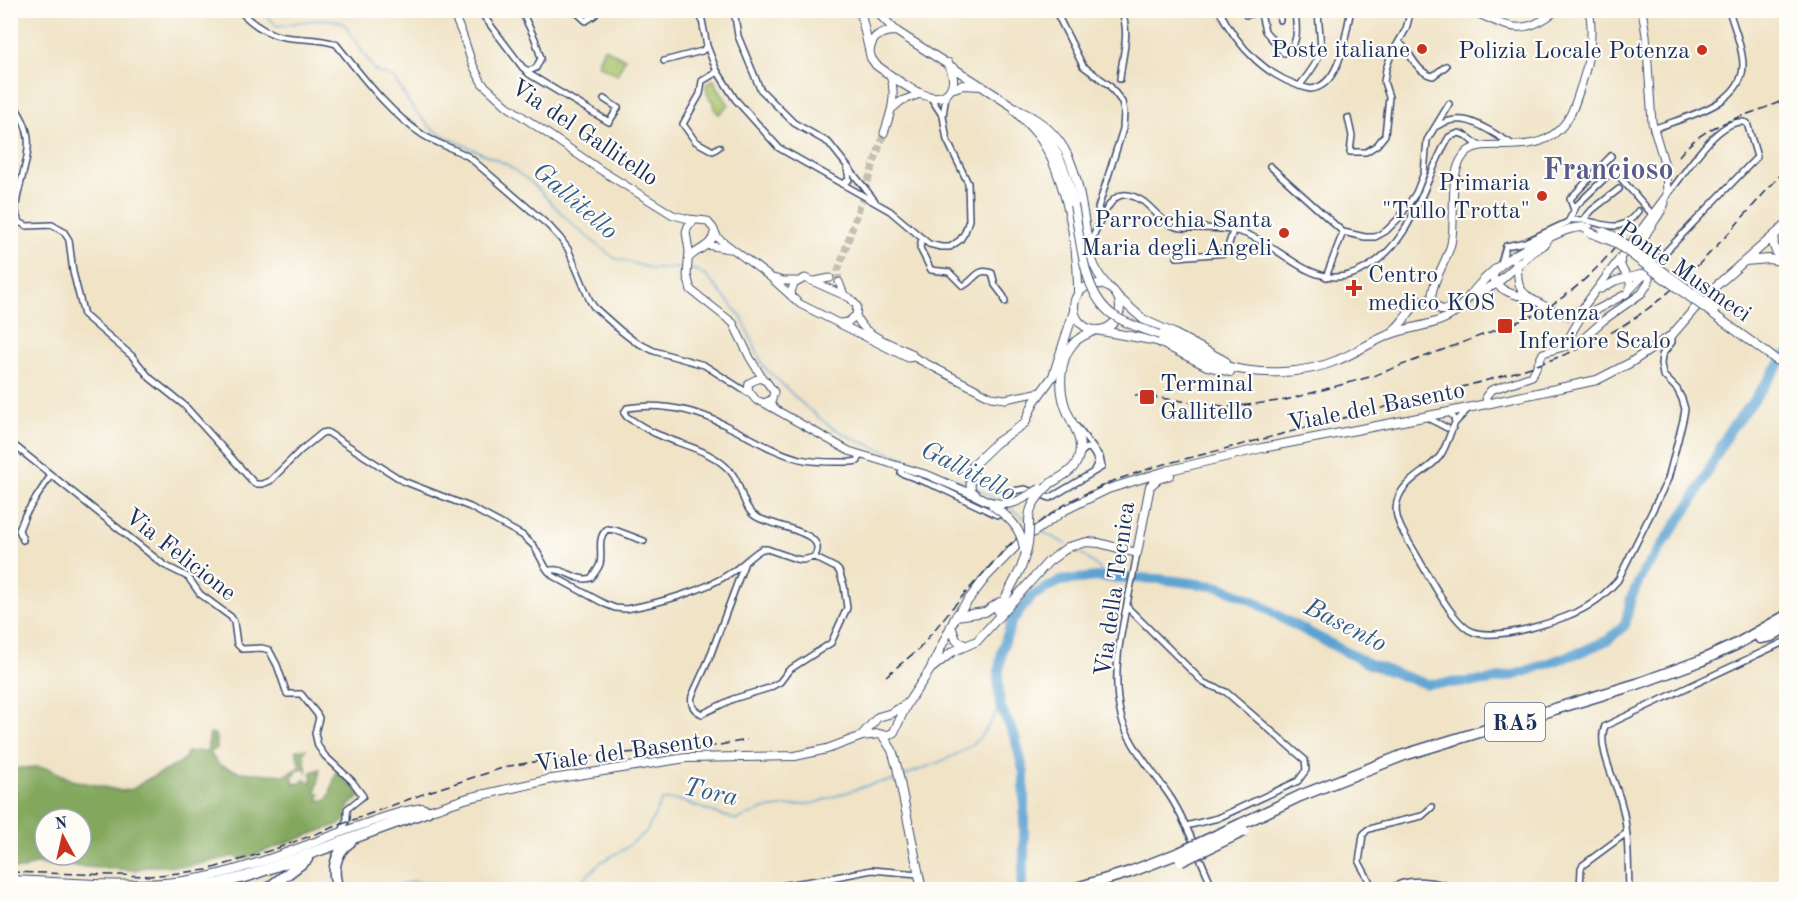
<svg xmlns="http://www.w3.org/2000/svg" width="1797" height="900" viewBox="0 0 1797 900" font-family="'Old Standard TT',serif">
  <rect width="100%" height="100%" fill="#fdfcf7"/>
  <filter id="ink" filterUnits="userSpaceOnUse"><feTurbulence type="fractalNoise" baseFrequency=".0167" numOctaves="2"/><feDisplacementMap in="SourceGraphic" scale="12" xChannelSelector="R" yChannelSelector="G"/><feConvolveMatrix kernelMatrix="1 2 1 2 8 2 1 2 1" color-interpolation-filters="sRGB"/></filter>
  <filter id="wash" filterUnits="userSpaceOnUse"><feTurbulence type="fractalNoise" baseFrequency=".008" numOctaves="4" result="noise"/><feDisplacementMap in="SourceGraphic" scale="24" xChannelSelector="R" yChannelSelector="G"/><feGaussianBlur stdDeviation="1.35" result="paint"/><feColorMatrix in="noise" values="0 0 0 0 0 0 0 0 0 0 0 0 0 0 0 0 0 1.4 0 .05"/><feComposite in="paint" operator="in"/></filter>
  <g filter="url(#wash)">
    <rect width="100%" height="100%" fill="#f0e3c6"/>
    <path fill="#a4c269" stroke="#607864" stroke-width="1.5" d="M604,48L625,59L617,75L597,64Z
      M713,79L729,105L719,114L714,109V102C707,99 706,91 706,84Z"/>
    <path fill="#83a85d" stroke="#4f6c5e" stroke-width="1.5" fill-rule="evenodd" d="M210,734H215L217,748L210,753L219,765L240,772L286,775L300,767L296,750L306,749L304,754L307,773L305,768L296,770V774L292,775L294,784L301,783L305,779L311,783L312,772L320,769L316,793L320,794L318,800H328L336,773L338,771L362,796L349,805L345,822L240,860L235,856L190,866H150L135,870L34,864L24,869H11L10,794H13V791H11V769L36,767L48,768L72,780L122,791L133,789L146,780L177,765L185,758L187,752L207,751ZM45,819H81V855H45Z"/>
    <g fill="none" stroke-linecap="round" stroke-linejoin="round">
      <path stroke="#5ca2d2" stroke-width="1.5" d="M260,10L277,26C295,24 330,13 345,25L375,71L394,78L411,106L431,128L446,137L506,164L532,183L574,226L614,258L653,269L685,268
        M690,269L695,270L707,277L728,301L742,318L763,366L807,408L831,427L856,440L926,466L966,484
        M973,487L998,500
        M1010,508L1025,519
        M1041,531L1066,544
        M1075,549L1098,567L1106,577
        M902,777C928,765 958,759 979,738C988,729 994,717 1000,706
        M384,890L413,881L447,886H479L517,889L559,887L582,881L601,862L623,850L646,832L662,800H678L736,820L764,809L815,803L872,784L895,780"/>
      <path stroke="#5ca2d2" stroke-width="10" d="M1021,890L1024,858V773L1015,737L1000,706L998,678L1002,650L1012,621L1032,596L1060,581L1096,577L1160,579L1221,587L1254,601L1287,621L1369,664L1426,684L1487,681L1518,674L1583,651L1608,640L1625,625L1631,598L1644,571L1692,502L1729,431L1754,400L1786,355"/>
    </g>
  </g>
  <g filter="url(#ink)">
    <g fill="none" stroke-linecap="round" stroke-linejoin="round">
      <path stroke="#c5bfb1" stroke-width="7" stroke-dasharray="7 3.5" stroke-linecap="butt" d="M839,282L838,271L884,133"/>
      <defs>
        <path id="minor" d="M239,10C251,23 266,34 284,37C301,40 319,38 336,44C362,76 388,112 423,135C437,144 454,148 469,157L549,226L560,238L568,249L590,301L594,307L621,331L634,341L654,351L704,365L748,393
          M479,10L523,68L529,71L536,68L541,58L535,39L521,10
          M574,10L586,21L595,15
          M700,10L707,46L716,69L735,99L779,148L890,211L929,244L941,247H950L960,240L965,232L969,220L968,183L947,140L943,116L946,95
          M734,10L738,36L760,89L794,123L829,143L875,201
          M1055,10L1083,66L1109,85L1122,102L1124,112L1123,129L1098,208L1102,217
          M1219,10C1238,48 1268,79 1310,89C1341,87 1345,34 1351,10
          M1244,10L1246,15L1251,14L1250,10
          M1260,10L1265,31L1284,53C1301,44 1296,27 1295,10
          M1279,10L1280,20
          M1399,42C1412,53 1415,72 1433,76L1446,66
          M664,61L702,51L707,46
          M526,71L529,74L609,122L618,108L604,99
          M717,72L702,81L700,94L683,124L695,141L713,151L719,147
          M1120,79C1122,55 1131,34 1121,10
          M1299,86C1328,51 1320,51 1318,10
          M931,98L942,115
          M10,100C39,136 27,154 18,194C16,204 14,213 19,222L27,226L52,225L64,232L69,240L73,272L84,315L132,356L150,378L184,405L255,484H262L270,481L300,451L322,433L327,432L403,481L470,507L522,535L534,546L546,568L553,576L605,604L615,608L626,609C659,603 705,591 732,572C743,565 751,555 762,549H767L796,559L803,560L814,557C832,531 768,526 755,516C741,505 742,485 731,472C712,450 684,446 659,435C648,431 637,423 627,417L624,413L627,408C661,403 695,410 725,425C750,437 773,452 800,459C816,463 834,462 851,462L858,461L860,455
          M1348,118L1352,136L1350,152H1366L1377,145L1385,135L1389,97L1384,82L1386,69L1391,55L1406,29L1411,10
          M1437,126C1466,109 1486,130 1512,144
          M1653,129C1684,117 1743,105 1743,65C1743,48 1734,28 1729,10
          M1270,166L1343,232L1365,237H1375L1386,231L1399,218L1416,193L1424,173L1427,140L1449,104
          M842,184L849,180L847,167
          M1574,210L1570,199L1611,156
          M1570,220H1582L1585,218L1592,210L1619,189
          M1582,220C1606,223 1620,236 1638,211
          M922,238L920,248L931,270L949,272L963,286C975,281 976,267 992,273L995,285L1004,297L1005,302
          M1090,246C1093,236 1096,229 1100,221C1111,200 1119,185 1144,202C1155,211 1162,222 1176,227C1182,229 1188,228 1194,228C1209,228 1225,228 1240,232C1283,244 1314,297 1364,269C1415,242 1422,182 1449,137L1459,133L1467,136L1478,145
          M1177,257L1226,253L1233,231
          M1501,263L1506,246L1525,242L1568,222L1577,205L1607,176L1611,167L1652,214
          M1651,267L1757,157L1747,123C1719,113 1683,178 1667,195
          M1326,277L1343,232
          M1449,412L1454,418L1455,423C1449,434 1447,446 1440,456C1428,472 1402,480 1397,502C1392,520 1409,541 1417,556C1428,575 1451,619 1469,630C1493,644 1570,619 1591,604C1602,597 1610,589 1618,580L1668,479L1683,420L1685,409L1682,399L1677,389L1663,375L1661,364L1662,355L1672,342V335
          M1428,418L1447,428
          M1455,423L1468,409
          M10,442L164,565L188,577L200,594L231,617L234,622L237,644L242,649L262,648L269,650L277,665L287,694H301L317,714L319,718L315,733L318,746L325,756L352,781L363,796L347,809V819L342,832
          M1081,453L1086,448L1091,449C1096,457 1100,461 1094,470
          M902,467L901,473L938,487L997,515H1000L1013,491L1025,489L1050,498L1102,467L1100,457L1077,427
          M23,540L19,530L25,515L51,475
          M1137,553C1129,604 1109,660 1120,712C1127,745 1153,770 1171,798C1187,823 1197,853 1210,881L1217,890
          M745,562L709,659L692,696C690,706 694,710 702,714L733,699L769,688L780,682L789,670L831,643L847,608L844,586L839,571L836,568L814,557
          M548,571C562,565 576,583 591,578C595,573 598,569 600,564C603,551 596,539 607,529L615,530L644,541
          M1127,607L1204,683L1226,692L1305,760L1306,770L1298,781L1218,818L1186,826
          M753,890L831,878L872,870L918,874
          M1374,890L1359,862L1363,835L1367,830L1379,826L1422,816L1432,807
          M1388,890C1408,876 1438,881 1460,890
          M1580,890L1581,868L1583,865L1625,834
          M1629,890C1628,861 1629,829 1621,802C1616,783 1596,745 1605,726L1786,641"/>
        <path id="tertiary" d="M452,10L463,36L472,63L482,83L507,106L599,169L673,215L689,219L707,221L713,228L718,238L770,277L800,304L908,358L914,357
          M1470,10C1507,26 1521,39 1557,10
          M893,108L901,101L920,94
          M884,133C891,113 897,95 890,75
          M695,220L688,226L686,232L689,251L687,275L691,290L733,323L750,358L763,379
          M707,245L729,249
          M1621,256C1617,273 1635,276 1629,291
          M689,258C698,248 712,247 714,233
          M1507,259H1513L1516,262C1520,276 1514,286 1528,296
          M1648,259C1633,237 1658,224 1665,203
          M1497,267L1493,277C1497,292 1519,296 1532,299
          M773,278L783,281H797
          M815,281L830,278
          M839,282L844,295
          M1601,289L1615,281L1646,273
          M792,297L791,292L794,284L805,278L850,298L857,306L856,315L848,322L840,323
          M1433,304C1427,288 1447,262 1451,244C1457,217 1447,176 1464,155C1482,131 1540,166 1569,117C1575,107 1578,94 1582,83C1589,61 1594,33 1589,10
          M1596,310L1626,294L1646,273
          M856,315C862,336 893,344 911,353L914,357L991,397L1005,399L1041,392
          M1570,315L1582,309L1667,195L1666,169L1652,122L1646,35L1642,10
          M1560,347L1568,339L1584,312
          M771,400L764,403L756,400L748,390L749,383L759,378L766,381L774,392L771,403L774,408
          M764,403L849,451L928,475L974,495
          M1487,403L1486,396L1491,390L1532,376L1543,353L1573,344L1586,336L1604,320L1642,293L1649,282V276L1646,273"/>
        <path id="secondary" d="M1031,119C1056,142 1068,172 1074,205
          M1473,295L1496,284L1531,253L1546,243
          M1118,297L1144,320L1173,333L1225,361
          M1395,329C1406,321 1416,294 1430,301C1434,303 1437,308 1442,310L1456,308
          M1096,330L1157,341L1207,366L1230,372
          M1160,335C1182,345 1203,360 1226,366C1261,376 1305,374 1338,360C1356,353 1372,341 1391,334C1411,326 1438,326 1455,312C1464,304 1471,294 1479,285C1500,262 1522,249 1550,237C1563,231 1575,225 1589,228"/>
        <path id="primary" d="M860,10L871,58L876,65C891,75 935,113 950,90C956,81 952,72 948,63
          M875,10L896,31L1020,111C1074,135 1077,179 1086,230C1088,244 1090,259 1097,271C1099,276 1104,281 1107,286
          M870,49C872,35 883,31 896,31
          M951,89L963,85L982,86
          M1015,111C1023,119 1033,128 1040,138C1066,177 1079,248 1078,294
          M1775,235C1771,245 1776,253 1783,261
          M1745,261L1769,259L1786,262
          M1074 307a23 23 0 1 1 46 0a23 23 0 1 1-46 0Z
          M1051,483C1061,477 1074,471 1078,459C1085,438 1071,424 1065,406C1059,388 1059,360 1073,344C1078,337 1088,334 1096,330
          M987,501L977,496L971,490L970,475L973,465L996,443L1025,423L1034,402L1053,376L1074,311
          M998,612L1021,568L1025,556
          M956,616L985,612L1000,602
          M951,626L956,640L966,646
          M932,668L952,652L977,641L1048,562L1068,547L1087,542L1099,543L1137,553L1150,486L1158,479L1170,475
          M862,735L878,717L892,713L906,704
          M883,736L892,750L897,767L922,890
          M10,880C71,882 143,890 202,878C271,864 334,831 402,812L422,808L428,811L468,798L552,779L686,758L795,756L827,749L862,736L878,734L887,736L894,732L907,704L930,670L956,616L986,577L1021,541L1065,510L1108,489L1166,471L1262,448L1449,412L1597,380L1630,363L1672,335L1709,292L1786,225"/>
        <path id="motorway" d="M1760,638L1771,636L1786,627
          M1241,824L1300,796L1404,755L1637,684L1700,661L1735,645L1786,616
          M184,888L217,884L248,876L428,811
          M212,888L233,890
          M122,890L191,888
          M266,890L307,859
          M339,890C331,873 334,853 350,842
          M1070,890L1130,872L1179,853"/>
      </defs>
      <use href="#minor" stroke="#3b4a6e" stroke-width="8"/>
      <use href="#tertiary" stroke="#3b4a6e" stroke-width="9"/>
      <use href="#secondary" stroke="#3b4a6e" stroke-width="10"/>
      <use href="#primary" stroke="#3b4a6e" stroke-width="10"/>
      <use href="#motorway" stroke="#3b4a6e" stroke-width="13"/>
      <use href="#minor" stroke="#fff" stroke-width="5"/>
      <use href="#tertiary" stroke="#fff" stroke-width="7"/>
      <use href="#secondary" stroke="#fff" stroke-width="8"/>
      <use href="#primary" stroke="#fff" stroke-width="8"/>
      <use href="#motorway" stroke="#fff" stroke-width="10"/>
      <path stroke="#1b2f5e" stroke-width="1.5" stroke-dasharray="9 4.5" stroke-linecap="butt" d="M1679,156C1707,120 1749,117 1786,99
        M1135,395L1231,407L1286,400L1373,376L1525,319C1566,301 1599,269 1626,234
        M886,676L919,649L952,608L1006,548L1018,537L1070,501L1110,482L1157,466C1241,445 1324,423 1408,401C1483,381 1565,364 1630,321C1691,282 1738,221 1786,169
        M10,872L150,876L207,870L275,849L431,791L509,766L551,759L714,746L747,740"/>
      <defs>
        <path id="tertiary-bridge" d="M1532,299C1557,312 1568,324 1596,310"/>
        <path id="secondary-bridge" d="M1074,205C1081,240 1082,293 1113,315C1127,325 1144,329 1160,335
          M1589,232L1614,242L1786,367
          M1604,232L1616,237L1715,309"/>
        <path id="primary-bridge" d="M987,501C1013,508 1018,501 1040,489
          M993,506C1010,518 1021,528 1024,549
          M1025,556C1037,519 1015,517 1051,483"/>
        <path id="motorway-bridge" d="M1179,853L1241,824
          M1181,861L1244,831"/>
      </defs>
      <use href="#tertiary-bridge" stroke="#3b4a6e" stroke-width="9" stroke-linecap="butt"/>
      <use href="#secondary-bridge" stroke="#3b4a6e" stroke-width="10" stroke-linecap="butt"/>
      <use href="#primary-bridge" stroke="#3b4a6e" stroke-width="10" stroke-linecap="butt"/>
      <use href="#motorway-bridge" stroke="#3b4a6e" stroke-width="13" stroke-linecap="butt"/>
      <use href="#tertiary-bridge" stroke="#fff" stroke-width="7"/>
      <use href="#secondary-bridge" stroke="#fff" stroke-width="8"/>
      <use href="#primary-bridge" stroke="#fff" stroke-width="8"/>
      <use href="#motorway-bridge" stroke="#fff" stroke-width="10"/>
    </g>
  </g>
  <g fill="#c8321e" stroke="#fdfcf7" stroke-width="2">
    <circle cx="1422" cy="49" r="6"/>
    <circle cx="1702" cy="50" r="6"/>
    <circle cx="1542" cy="196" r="6"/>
    <circle cx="1284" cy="233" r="6"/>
    <path d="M1351 279h6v6h6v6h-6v6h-6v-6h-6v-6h6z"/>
    <rect x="1497" y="318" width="16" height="16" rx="3"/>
    <rect x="1139" y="389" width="16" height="16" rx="3"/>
  </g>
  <g text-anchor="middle" stroke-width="4.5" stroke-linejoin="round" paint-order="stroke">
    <rect fill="#fdfcf7" stroke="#5f6c8c" stroke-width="1.5" x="1485" y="703" width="60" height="38" rx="4.5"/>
    <g font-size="22" font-weight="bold" fill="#1b2f5e">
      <text x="1515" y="730">RA5</text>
    </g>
    <g font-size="24" fill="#1b2f5e" stroke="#fdfcf7" text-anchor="end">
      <text x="1410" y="57">Poste italiane</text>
      <text x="1690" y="58">Polizia Locale Potenza</text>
      <text x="1530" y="190">Primaria<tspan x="1530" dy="28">"Tullo Trotta"</tspan></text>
      <text x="1272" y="227">Parrocchia Santa<tspan x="1272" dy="28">Maria degli Angeli</tspan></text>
      <text x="1368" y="282" text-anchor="start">Centro<tspan x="1368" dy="28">medico KOS</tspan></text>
      <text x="1518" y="320" text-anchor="start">Potenza<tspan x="1518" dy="28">Inferiore Scalo</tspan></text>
      <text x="1160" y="391" text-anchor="start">Terminal<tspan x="1160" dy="28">Gallitello</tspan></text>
    </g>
    <g font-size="24" fill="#1b2f5e" stroke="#fdfcf7">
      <text transform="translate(585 132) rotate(34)" y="8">Via del Gallitello</text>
      <text transform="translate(1685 271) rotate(35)" y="8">Ponte Musmeci</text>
      <text transform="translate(1376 406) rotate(-11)" y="8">Viale del Basento</text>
      <text transform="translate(181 554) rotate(38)" y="8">Via Felicione</text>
      <text transform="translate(1114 589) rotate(-82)" y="8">Via della Tecnica</text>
      <text transform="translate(624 751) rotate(-8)" y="8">Viale del Basento</text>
    </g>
    <g font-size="26" font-style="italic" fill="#355d8c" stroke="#fdfcf7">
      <text transform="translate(576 200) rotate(41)" y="9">Gallitello</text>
      <text transform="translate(969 470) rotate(27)" y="9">Gallitello</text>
      <text transform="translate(1346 624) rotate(27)" y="9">Basento</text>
      <text transform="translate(711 791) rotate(12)" y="9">Tora</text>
    </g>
    <g font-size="30" font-weight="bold" fill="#585b8c" stroke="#fdfcf7">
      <text x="1608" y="179">Francioso</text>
    </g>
  </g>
  <rect width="1797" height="900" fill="none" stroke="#fdfcf7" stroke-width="36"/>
  <g transform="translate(63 837) rotate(352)"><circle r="28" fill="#fdfcf7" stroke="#a3aaba" stroke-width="1.5"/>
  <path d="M0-4.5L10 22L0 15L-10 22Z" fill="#c8321e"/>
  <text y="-9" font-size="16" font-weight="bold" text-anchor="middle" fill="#1b2f5e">N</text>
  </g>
</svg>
